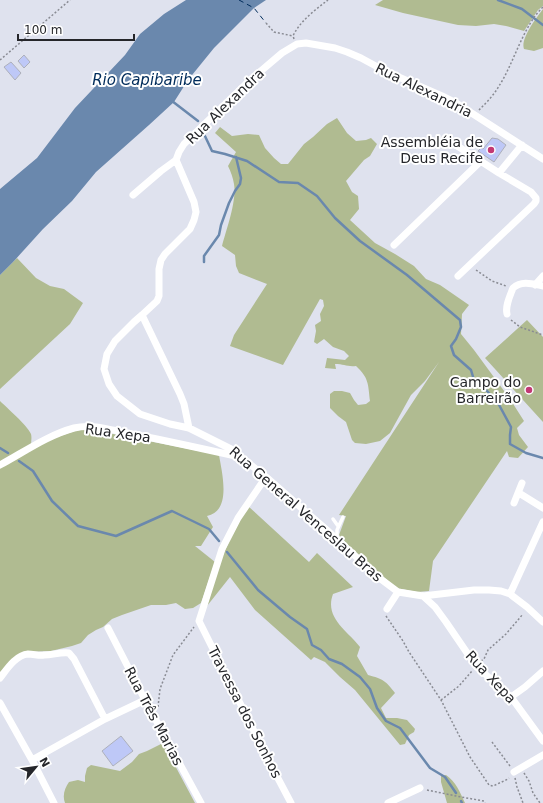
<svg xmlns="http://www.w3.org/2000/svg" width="543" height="803" viewBox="0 0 543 803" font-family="'DejaVu Sans',sans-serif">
  <rect width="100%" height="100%" fill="#dfe2ee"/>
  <path fill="#b0bb91" d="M383,0H543V6L538,10L524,31L506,26L494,24L476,26L458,25L403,13L375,5Z
    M543,9V48L534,51L524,49C520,39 537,17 543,9Z
    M337,118L347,133L356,141L366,140L371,138L377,144L370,156L364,160L346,181L352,192L358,196L359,209L350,220L375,243L395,254L414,266L426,279L440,285L469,305L462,314L461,334L474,350L510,399L524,421L517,428L519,435L528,447L518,458L509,457L507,451L433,561L429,591L417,592L396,588L349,546L339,535L346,516L339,515L439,362L425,381L411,395L390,433L380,441L366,444L355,443L352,440L346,422L338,416L330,408V394L334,391H342L350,393L354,400L358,405L366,404L370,401C368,384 369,378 356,366C347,367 344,364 335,364L336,369L325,368L327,358L345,360L349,356L344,351L333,347L324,339L317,344L314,342L316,331L315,325L321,321L320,314L324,306L323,300L320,299L283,365L230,346L234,335L267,284L239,273L236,266L235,255L222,246C226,230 237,201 234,184C233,178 231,172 228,166L236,152L215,133L220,127L232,136L248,134L259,135L265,148L274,158L281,164H288L304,144L313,137L327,124Z
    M17,258L36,278L50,286L64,289L83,303L70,324L0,389V275Z
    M527,320L543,337V422L485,358Z
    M0,401C7,408 27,425 31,434C32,438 31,442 31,446L75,431L88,429L219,455C222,473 232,511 207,516L213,527L201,546H195L215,562L201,603L193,608L185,609L176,603L166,605H151L122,615L112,619L103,627L96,630L88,635L81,643L72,646L51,651L25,652L0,672Z
    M248,506L309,562L317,553L353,587L333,594C324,618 348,631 360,647L357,656L368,675C383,679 386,681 395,693L381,708L386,718H397L407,720L415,729L414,732L409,735L405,744L400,745L355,690L340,677L325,662L314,657L311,660L255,610L230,577L207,606L220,562L231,537Z
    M163,743L195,803H65C62,795 65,788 69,782L78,780L85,782V776L87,768L91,765L120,771L132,762L139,754L147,751Z
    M446,775C456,782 460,792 465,803H447L441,782V776Z"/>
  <path fill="#6a88ad" d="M186,0H266L254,8L214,48L188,80L174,102L149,125L96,172L72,201L43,229L14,261L0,275V189L37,158L75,108L125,55L140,34L164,14Z"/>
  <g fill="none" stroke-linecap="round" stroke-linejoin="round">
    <path stroke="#6a88ad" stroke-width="2.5" d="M498,0L522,9L543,25
      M172,101L198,121
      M204,134L212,151L225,154L247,161L279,182L298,183L317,196L335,218L360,241L407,275L460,320L461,327L456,339L451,346L454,355L471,370L474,380L487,391L498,403L511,427L510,435V444L526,453L543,458
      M204,262V256L219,235L221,225L229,203L235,191L240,184L241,178L236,157
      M0,448L8,453
      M19,461L33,471L52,501L78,526L116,536L172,511L209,529L219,541
      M227,552L258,590L290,617L307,629L312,645L321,650L329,659L342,664L360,677L370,689L377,708L386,721L400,728L430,768L445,777L456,793
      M461,801L462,803"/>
    <path stroke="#002c5b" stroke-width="1" stroke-dasharray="5 4" stroke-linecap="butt" d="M239,0L254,8L266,23"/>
  </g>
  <path fill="#bec8f7" stroke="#adb0bb" d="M24,55L30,62L24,68L18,61Z
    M11,62L21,73L15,80L4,67Z
    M492,138L498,139L506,145L494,162L478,151L481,148L483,149Z
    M121,736L133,751L113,766L102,751Z"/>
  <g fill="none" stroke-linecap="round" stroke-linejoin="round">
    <path stroke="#898b93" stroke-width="1.5" stroke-dasharray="2 2" stroke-linecap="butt" d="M266,23L274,32L293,36
      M294,39L293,36C300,21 315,10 328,0
      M0,60L70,0
      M479,110C486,103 494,95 499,86C514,63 523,26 543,7
      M476,270L492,281L506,286
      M511,320L520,327L543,335
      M386,616L403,641L409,652L441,700L470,757L489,785L493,786L506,780L509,778
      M481,661L484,659L488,650L506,634L523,614
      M441,700L459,686L472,671
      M158,707L160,689L173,655L194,627
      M492,742L510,766
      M524,773L529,781L533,793L540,803
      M515,778L517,787L523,803
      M427,790L461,797L484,801L485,803"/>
    <path stroke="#fff" stroke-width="3.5" d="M333,519L338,526
      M337,538V530L343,517"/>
    <path stroke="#fff" stroke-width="7" d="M445,138L499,173L531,192L536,198V201L534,204L458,276
      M543,159L456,103L442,96L385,71L361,58L347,52L335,48L306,43L297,44L282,53L248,82L184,144L179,152L176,160L194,202L196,212L194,220L190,229L165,254L161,260L159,269V296L157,301L142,315L134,322L115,341L107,354L104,369L109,384L117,396L140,414L170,424L189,428L231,449L266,477L329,532L378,577L398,592L423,596L474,590H489L501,591L510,594L527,607L543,622
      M499,173L522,145
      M133,195L161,171L176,160
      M394,245L481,161
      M535,285L543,276
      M507,314C505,306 510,296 513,288C522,280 533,284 543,286
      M142,315L180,394L184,404L189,428
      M0,465C24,452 48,435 74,428C93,423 114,431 132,434C168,441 204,449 240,457
      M266,477L238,518L222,549L199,621L272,767L291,803
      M519,493L543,508
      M514,503L522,483
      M510,594L543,522
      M423,596L435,607L446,622L476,666L511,697L543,741
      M387,609L398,592
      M108,628L145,700L201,803
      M0,678C7,669 16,655 28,654C34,654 39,656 44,655C53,655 60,652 69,653L74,659L105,719
      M511,697L525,687L543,671
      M0,703L32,760L54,803
      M32,760L105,719L145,700
      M514,772L543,755
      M388,803L420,788"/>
  </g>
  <g fill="#c23974" stroke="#fff" stroke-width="1.5">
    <circle cx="491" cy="150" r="4"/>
    <circle cx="529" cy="390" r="4"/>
  </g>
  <g text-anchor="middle" stroke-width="4" stroke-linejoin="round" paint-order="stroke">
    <g font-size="14" fill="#25262a" stroke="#fff">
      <text transform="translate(424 90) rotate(26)" y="5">Rua Alexandria</text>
      <text transform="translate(225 106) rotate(-44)" y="5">Rua Alexandra</text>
      <text transform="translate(118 433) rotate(8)" y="5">Rua Xepa</text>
      <text transform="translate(306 514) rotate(41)" y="5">Rua General Venceslau Bras</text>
      <text transform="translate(491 677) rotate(47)" y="5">Rua Xepa</text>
      <text transform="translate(245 712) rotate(63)" y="5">Travessa dos Sonhos</text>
      <text transform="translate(154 716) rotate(62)" y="5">Rua Três Marias</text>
    </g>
    <g font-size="14" fill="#25262a" stroke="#fff" text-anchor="end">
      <text x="483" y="147">Assembléia de<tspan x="483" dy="16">Deus Recife</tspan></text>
      <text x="521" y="387">Campo do<tspan x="521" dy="16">Barreirão</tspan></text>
    </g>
    <g font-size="15" font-style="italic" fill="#002c5b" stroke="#fff">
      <text x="147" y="85">Rio Capibaribe</text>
    </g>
  </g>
  <g transform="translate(36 767) rotate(61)" stroke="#ffffff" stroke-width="3" paint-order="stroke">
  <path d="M0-3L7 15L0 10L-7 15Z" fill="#25262a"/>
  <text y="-6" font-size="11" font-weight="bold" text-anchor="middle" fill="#25262a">N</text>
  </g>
  <path d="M18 34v6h116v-6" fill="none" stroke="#25262a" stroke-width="2"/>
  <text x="24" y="34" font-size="12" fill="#25262a" stroke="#ffffff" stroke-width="3" paint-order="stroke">100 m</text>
</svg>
